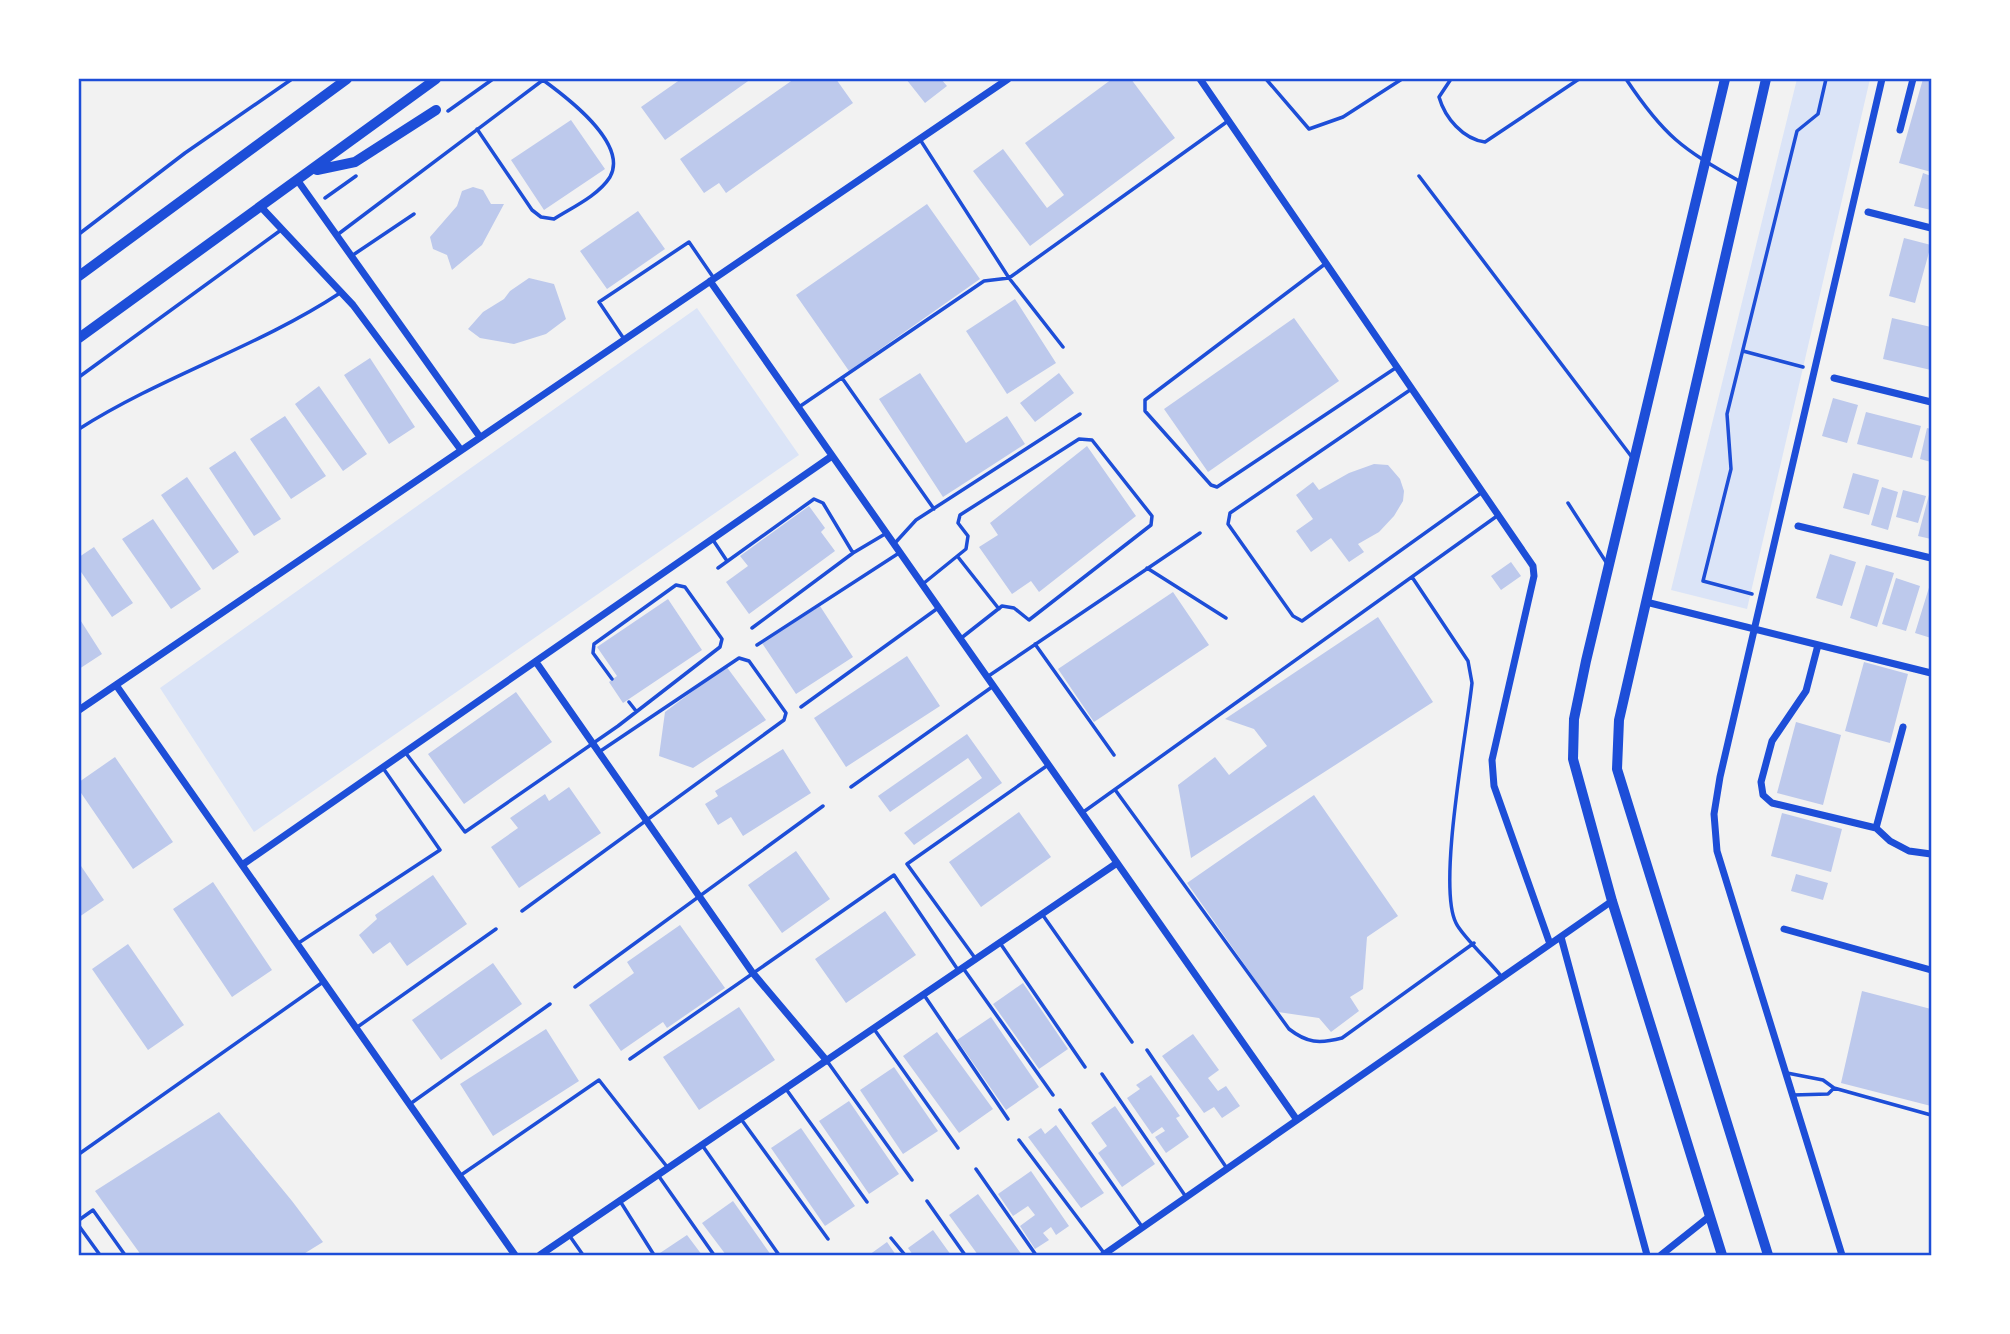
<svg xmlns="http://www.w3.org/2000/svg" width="2010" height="1334" viewBox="0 0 2010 1334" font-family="Poppins,sans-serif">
  <rect width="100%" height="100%" fill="#f2f2f2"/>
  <path fill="#dbe4f7" d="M1797,79H1870L1747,609L1671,590Z
    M697,308L799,455L254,832L160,688Z"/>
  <path fill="#bdc9ec" d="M681,79H751L665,140L641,107Z
    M794,79H836L853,103L726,193L719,183L704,193L680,159Z
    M906,79H941L947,86L925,103Z
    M1112,79H1131L1175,138L1030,246L973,171L1003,149L1047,208L1064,195L1025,143Z
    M1923,79H1931V172L1899,163Z
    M571,120L605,169L544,210L511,160Z
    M1923,173L1931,176V210L1914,206Z
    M473,187L483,190L491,204H504L482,245L452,270L447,255L433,249L430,237L457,206L462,191Z
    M927,204L980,279L849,371L796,295Z
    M638,211L665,249L607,289L580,251Z
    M1904,238L1931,245L1915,303L1889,296Z
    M529,278L554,284L566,319L546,334L514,344L480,338L468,329L483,312L504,299L510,291Z
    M1015,299L1056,363L1007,394L966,331Z
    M1294,318L1339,381L1208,472L1164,409Z
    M1892,318L1931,327V370L1883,359Z
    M370,358L415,427L389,444L344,375Z
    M920,373L966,443L1007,416L1025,444L943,497L879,399Z
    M1059,373L1074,393L1035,422L1020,403Z
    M319,386L367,454L343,471L295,404Z
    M1833,398L1858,405L1847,443L1822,436Z
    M1866,412L1921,426L1912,458L1857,444Z
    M285,416L326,476L291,499L250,439Z
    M1927,428L1931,429V462L1920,459Z
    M1087,446L1136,516L1039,592L1031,581L1012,594L979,547L998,535L990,523Z
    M235,451L281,519L254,536L209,468Z
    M1374,464L1388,465L1400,479L1404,491L1403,501L1394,516L1379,532L1358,544L1364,552L1349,562L1331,538L1311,552L1296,531L1313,519L1296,495L1313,482L1319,490L1349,473Z
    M1853,473L1879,480L1869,515L1843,508Z
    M187,477L239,552L213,570L161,495Z
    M1882,487L1898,492L1888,530L1871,525Z
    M1903,490L1926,496L1918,523L1896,517Z
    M1930,491H1931V539L1918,536Z
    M809,506L825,528L821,532L835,551L749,614L726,582L748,566L740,556Z
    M153,519L201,589L171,609L122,539Z
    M94,547L133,603L112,617L79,569V557Z
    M1830,554L1856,562L1842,606L1816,598Z
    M1511,562L1521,576L1501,590L1491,576Z
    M1866,565L1894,573L1877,627L1850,618Z
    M1896,578L1920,586L1906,631L1882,624Z
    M1931,581V638L1915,633Z
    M1173,592L1209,645L1094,722L1058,669Z
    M668,599L702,650L623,703L609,682L617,676L597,647Z
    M820,606L853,657L796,694L762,643Z
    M1378,617L1433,702L1191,858L1178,785L1215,757L1229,775L1267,746L1254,729L1225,719Z
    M79,618L102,654L79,669Z
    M907,656L940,706L846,767L814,718Z
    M1864,662L1908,674L1890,743L1845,731Z
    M726,666L766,720L693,768L659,756L665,712Z
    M516,692L552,742L464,804L428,754Z
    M1796,722L1841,735L1823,805L1777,793Z
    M967,734L1002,783L914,845L904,833L982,778L968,758L890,812L878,796Z
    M783,749L811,793L743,836L731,817L718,825L705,804L718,796L715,791Z
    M115,757L173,842L133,869L79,790V782Z
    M569,787L601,833L519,888L491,847L518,828L510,818L545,794L549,801Z
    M1314,795L1398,916L1367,937L1363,989L1350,997L1359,1011L1331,1032L1319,1018L1278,1012L1187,883Z
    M1019,812L1051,857L981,907L949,862Z
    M1782,813L1842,829L1831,872L1771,856Z
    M796,851L830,899L782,933L748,885Z
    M79,863L104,900L79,917Z
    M1796,874L1828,883L1823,900L1791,891Z
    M433,875L467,924L407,966L390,942L373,954L359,935L377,919L375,915Z
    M213,882L272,970L232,997L173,909Z
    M885,911L916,955L846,1003L815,959Z
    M680,925L725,988L667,1028L663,1022L621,1051L589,1005L634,973L627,962Z
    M128,944L184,1025L148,1050L92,969Z
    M493,963L522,1004L441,1060L412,1020Z
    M1023,983L1068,1049L1039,1069L993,1004Z
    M1862,991L1931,1009V1106L1841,1083Z
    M739,1007L775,1060L699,1110L663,1057Z
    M991,1017L1039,1087L1006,1110L957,1040Z
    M546,1029L579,1081L493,1136L460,1084Z
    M937,1032L993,1109L959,1133L903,1056Z
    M1193,1034L1219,1070L1208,1078L1218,1091L1226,1086L1240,1106L1222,1118L1214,1107L1204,1113L1162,1056Z
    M894,1067L938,1131L903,1154L860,1090Z
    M1151,1075L1180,1116L1176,1118L1189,1137L1166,1153L1155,1137L1165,1131L1162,1127L1152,1134L1127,1098L1140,1089L1136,1085Z
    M849,1101L899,1174L869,1194L819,1121Z
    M1115,1106L1155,1164L1122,1187L1098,1153L1107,1146L1091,1123Z
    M219,1112L292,1201L323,1242L302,1255H141L95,1191Z
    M1056,1125L1104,1193L1081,1208L1028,1137L1041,1128L1045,1134Z
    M801,1128L855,1206L825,1226L771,1148Z
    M1031,1171L1069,1226L1056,1235L1051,1227L1043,1233L1049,1240L1035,1249L1020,1226L1035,1215L1028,1206L1013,1216L998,1194Z
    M978,1194L1022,1255H978L949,1215Z
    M733,1201L771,1255H726L702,1223Z
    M933,1230L951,1255H913L908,1248Z
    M687,1235L702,1255H661L660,1253Z
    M887,1242L896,1255H869Z"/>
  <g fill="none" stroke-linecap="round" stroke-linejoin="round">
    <path stroke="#1d4ed8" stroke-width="3.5" d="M448,111L493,79
      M325,198L356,176
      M1743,351L1803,367
      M1752,594L1703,581L1731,469L1727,414L1797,131L1818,114L1826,79"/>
    <path stroke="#1d4ed8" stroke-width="3.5" d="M1266,79L1309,129L1343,117L1402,79
      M1451,79L1439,97C1445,118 1463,139 1485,142L1579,79
      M1626,79C1664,136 1682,149 1741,182
      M477,129L532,210L541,217L554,219C571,208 598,196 610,177C629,143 565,96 543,80
      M921,141L1009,278L1228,121
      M1419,176L1631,456
      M79,234L185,153L292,79
      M337,235L543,80
      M353,255L414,214
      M1325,264L1145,400V411L1211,485L1217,487L1397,367
      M624,339L599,302L689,242L713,277
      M79,377L281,230
      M842,378L934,509
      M1410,390L1230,513L1228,524L1293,616L1302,621L1481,493
      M799,407L984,281L1009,278L1063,347
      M79,429C162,376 258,347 340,293
      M1568,503L1606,562
      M713,540L727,561
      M895,543L916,520L1080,414
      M958,557L999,609
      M718,568L814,499L823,503L853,553
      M1147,568L1226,618
      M1412,577L1468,661L1472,683C1467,731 1437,886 1456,923C1462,936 1491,963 1501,976
      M924,583L966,549L968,536L958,523L960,515L1079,439L1092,440L1152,516L1151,525L1029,620L1014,608L1002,606L960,639
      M752,628L853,553L885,534
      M1035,644L1114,755
      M757,645L899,553
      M987,677L1200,533
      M629,702L636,711
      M801,707L938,608
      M405,752L465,832L618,726L720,647L722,639L685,587L676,585L594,644L593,653L612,679
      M851,787L992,687
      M1116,791L1289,1029C1307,1043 1319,1044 1342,1038L1474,943
      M1082,813L1497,516
      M522,911L784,720L786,713L749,661L739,658L599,752
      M1042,914L1132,1042
      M1000,943L1085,1067
      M297,944L440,850L383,768
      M975,958L907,864L1048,765
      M963,968L1053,1095
      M575,987L823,806
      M924,995L1008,1119
      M356,1028L496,929
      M874,1029L958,1148
      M1147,1050L1226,1167
      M630,1059L894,875L958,970
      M827,1061L912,1180
      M1787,1073L1823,1080L1834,1088L1828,1094L1793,1095
      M1102,1074L1186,1197
      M1834,1088L1931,1115
      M786,1089L867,1202
      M410,1104L550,1004
      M1060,1110L1143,1228
      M741,1119L828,1239
      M1019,1140L1104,1253
      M702,1145L779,1255
      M79,1154L323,982
      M976,1169L1036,1255
      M461,1175L599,1080L668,1168
      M658,1175L714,1255
      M620,1201L654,1255
      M927,1201L965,1255
      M79,1220L93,1210L125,1255
      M79,1226L100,1255
      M569,1235L583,1255
      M891,1238L905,1255"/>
    <path stroke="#1d4ed8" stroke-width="7" d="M1200,79L1533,566L1534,576L1492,760L1494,786L1550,944
      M1900,130L1913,79
      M298,181L480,437
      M261,207L353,305L461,450
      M1868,212L1931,228
      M710,281L1297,1120
      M1834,378L1931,402
      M1798,526L1931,558
      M1646,602L1931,673
      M1818,645L1806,691L1772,741L1761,782L1763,795L1772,803L1876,828L1890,841L1909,851L1931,854
      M536,662L752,972L827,1061
      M116,685L515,1255
      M79,710L1008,79
      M1876,828L1903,727
      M242,865L832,456
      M1784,929L1931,970
      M1561,937L1647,1255
      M540,1255L1117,863
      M1103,1255L1612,901
      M1661,1255L1710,1216
      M1842,1255L1717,851L1714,814L1720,777L1882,79"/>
    <path stroke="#1d4ed8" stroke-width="10" d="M1766,79L1619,720L1617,769L1768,1255
      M317,170L355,162L436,110
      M79,276L347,79
      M79,338L436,79
      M1722,1255L1612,901L1573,759L1574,719L1586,661L1725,79"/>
  </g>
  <rect width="2010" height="1334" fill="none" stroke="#ffffff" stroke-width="161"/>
  <rect x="80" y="80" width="1850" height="1174" fill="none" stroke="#1d4ed8" stroke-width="2.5"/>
</svg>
